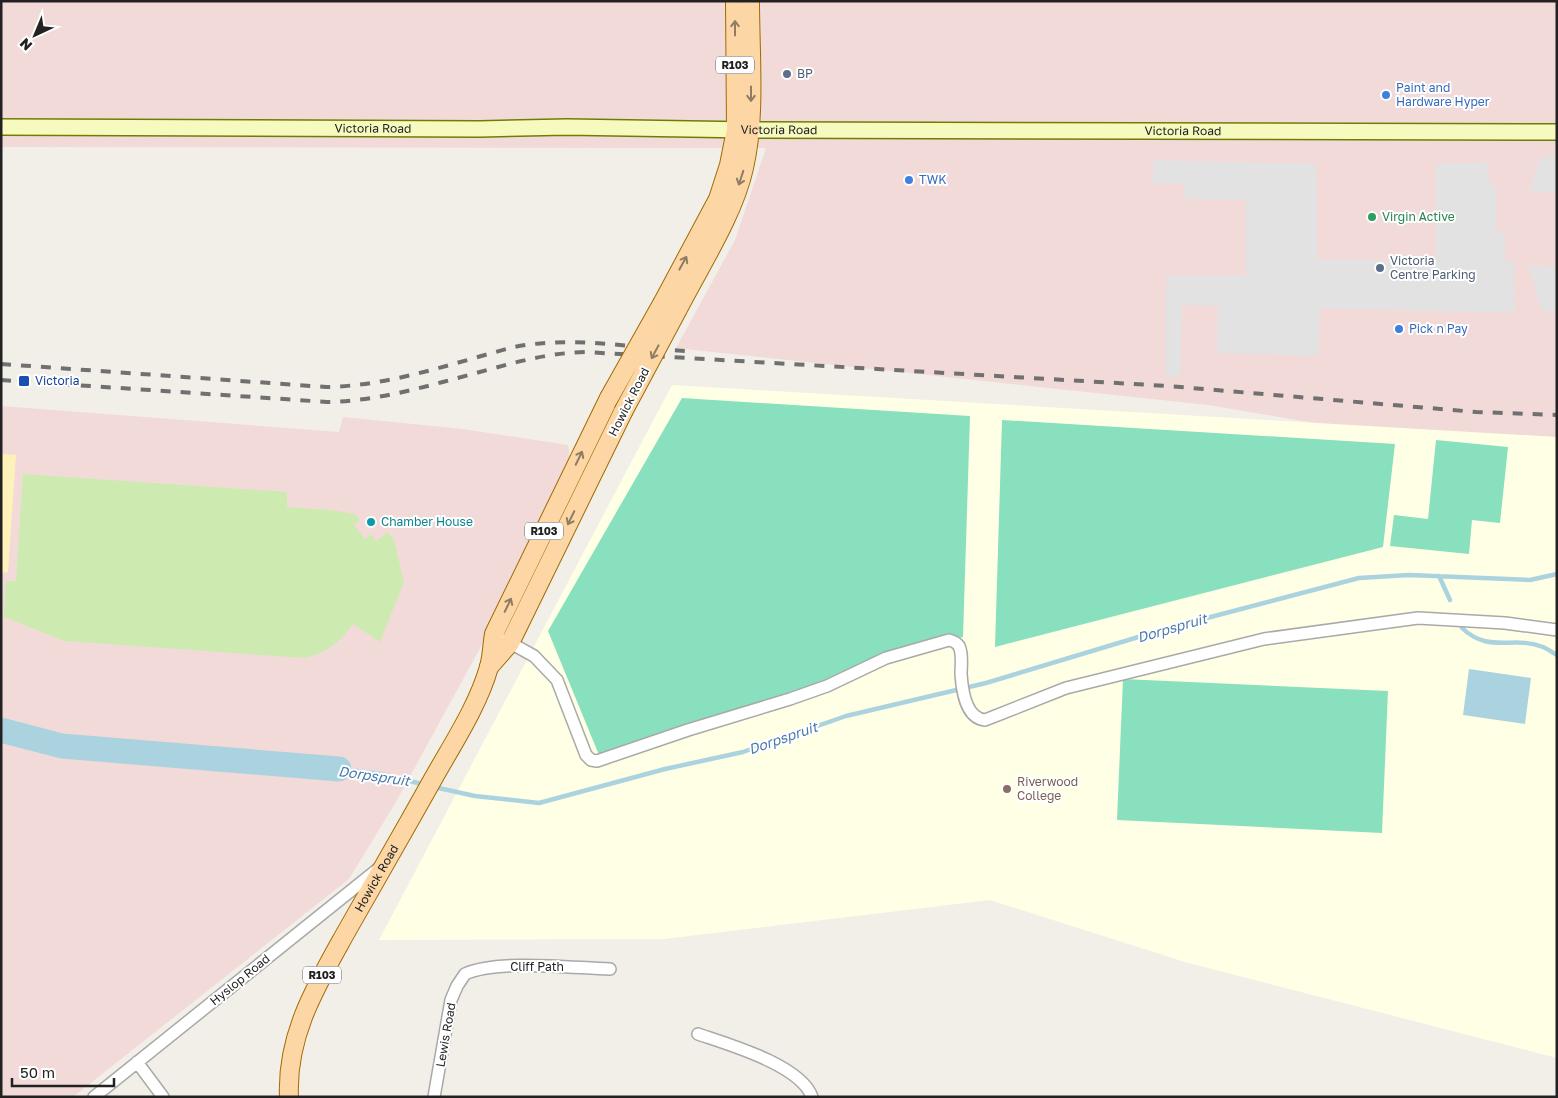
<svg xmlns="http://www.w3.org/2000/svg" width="1558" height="1098" viewBox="0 0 1558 1098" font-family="'Golos Text',sans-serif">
  <rect width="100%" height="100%" fill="#f2efe9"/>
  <path fill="#f2dad9" d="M1,1H1557V464L1208,405L676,348L735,240L766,148L1,147Z
    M1,406L339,432L343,417L463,429L568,445L573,478L396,802L349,879L73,1097H1Z"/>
  <path fill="#ffffe5" d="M672,385L1557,437V1058L1185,962L990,900L664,939L379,940Z"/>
  <path fill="#cdebb0" d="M23,474L287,492V507L331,510L355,514L360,520L354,525L365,539L371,534L376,541L388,532L394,540L404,582L380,642L353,624C338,644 328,652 304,658L64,641L4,617L6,581H16Z"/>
  <path fill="#fff1ba" d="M1,454L16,455L8,572L1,573Z"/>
  <path fill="#88e0be" d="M682,398L970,416L963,637L599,755L548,631Z
    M1002,420L1395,444L1383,547L995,647Z
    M1436,440L1508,447L1500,523L1472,520L1469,554L1390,546L1394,515L1428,519Z
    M1123,679L1388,691L1382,833L1117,820Z"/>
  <path fill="#e2e2e2" d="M1557,157V192L1529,191L1540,158Z
    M1154,160L1316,164L1317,260H1436V164L1488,162V176L1496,192L1497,232L1505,233V261H1514L1515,313L1320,308L1318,356L1217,353L1218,306L1182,305L1180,377L1166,376V276H1246V200L1185,199V184L1152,183Z
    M1529,266L1557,267V312L1541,310Z"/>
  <path fill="#aad3df" d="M1469,669L1531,678L1525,724L1463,715Z"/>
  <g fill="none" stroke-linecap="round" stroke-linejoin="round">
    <path stroke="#aad3df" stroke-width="4.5" d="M1439,576L1450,600
      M1462,628C1489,654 1513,635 1543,647C1548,649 1553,653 1557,655
      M339,769L381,774L426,785
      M434,787L475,796L539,803L665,769L743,752L846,716L986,683L1165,629L1359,578L1409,575L1530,580L1557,574"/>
    <path stroke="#aad3df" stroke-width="25" d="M1,730L62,746L339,769"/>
    <defs>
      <path id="minor" d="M505,640L534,656L557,680L586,755L591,760L597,761L688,730L790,699L827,686L886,658L949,640C953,641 957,643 959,646C963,654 961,666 961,674C962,689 965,718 985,720L1066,688L1264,639L1418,618L1505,623L1557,630
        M698,1034C727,1044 801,1065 812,1097
        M137,1062L163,1097
        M94,1097L378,869
        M434,1097L451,1000L457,986L465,974C498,959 572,968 610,969"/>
      <g id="secondary">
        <path id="s1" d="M1,127L480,129L567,127L751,130L1557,132"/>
      </g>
      <g id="primary">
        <path d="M663,302L718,199L729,165L736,130L735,1"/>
        <path d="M678,309C700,266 734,214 744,168C756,117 750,54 750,1"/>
        <path d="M489,667L510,643L623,412"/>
        <path id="s2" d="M289,1097C286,1036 316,986 345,934C374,883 404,831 433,779C452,745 478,706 489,667C492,657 492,645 494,634L609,398"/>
      </g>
    </defs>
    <use href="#minor" stroke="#a9a9a9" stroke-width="14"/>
    <use href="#secondary" stroke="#707d05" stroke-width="18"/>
    <use href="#primary" stroke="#a06b00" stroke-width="20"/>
    <use href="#minor" stroke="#fff" stroke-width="11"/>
    <use href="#secondary" stroke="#f7fabf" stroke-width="15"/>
    <use href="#primary" stroke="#fcd6a4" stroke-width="18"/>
    <path stroke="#707070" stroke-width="4" stroke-dasharray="10 10" stroke-linecap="butt" d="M1,364L326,387C390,386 453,363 514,347C571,336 629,347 686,351
      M1,380L327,402C383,401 437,383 491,369C523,360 552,353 585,352L1168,386L1476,412L1557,415"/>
    <defs>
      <path id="primary-bridge" d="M609,398L663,302
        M623,412L678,309"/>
    </defs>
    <use href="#primary-bridge" stroke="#a06b00" stroke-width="20" stroke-linecap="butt"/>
    <use href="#primary-bridge" stroke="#fcd6a4" stroke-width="18"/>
  </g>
  <defs><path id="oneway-shaft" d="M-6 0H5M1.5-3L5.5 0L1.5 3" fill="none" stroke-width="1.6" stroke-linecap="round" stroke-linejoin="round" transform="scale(1.25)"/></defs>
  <g stroke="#8f7c63">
    <use href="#oneway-shaft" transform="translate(735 28) rotate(-90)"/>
    <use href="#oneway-shaft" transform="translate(751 94) rotate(90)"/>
    <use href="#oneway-shaft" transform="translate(741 178) rotate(108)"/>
    <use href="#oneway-shaft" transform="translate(683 263) rotate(-61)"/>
    <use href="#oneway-shaft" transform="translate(655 352) rotate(118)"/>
    <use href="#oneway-shaft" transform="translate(579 458) rotate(-64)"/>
    <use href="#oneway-shaft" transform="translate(571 518) rotate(116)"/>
    <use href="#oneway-shaft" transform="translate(508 605) rotate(-64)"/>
  </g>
  <g fill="#5c6f8a" stroke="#fff" stroke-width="2">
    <circle cx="787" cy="74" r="5"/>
    <circle cx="1380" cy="268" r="5"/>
  </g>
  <g fill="#3f7fe0" stroke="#fff" stroke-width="2">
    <circle cx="1386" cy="95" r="5"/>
    <circle cx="909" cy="180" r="5"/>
    <circle cx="1399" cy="329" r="5"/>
  </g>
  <circle fill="#2e9e5b" stroke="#fff" stroke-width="2" cx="1372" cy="217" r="5"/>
  <rect fill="#1a4fb4" stroke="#fff" stroke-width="2" x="18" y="375" width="12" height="12" rx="2.5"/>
  <circle fill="#0f9aa8" stroke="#fff" stroke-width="2" cx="371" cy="522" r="5"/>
  <circle fill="#8d6e63" stroke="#fff" stroke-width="2" cx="1007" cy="789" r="5"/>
  <g text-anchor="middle" stroke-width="4" stroke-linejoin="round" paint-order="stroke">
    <g fill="#fff" stroke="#646464" stroke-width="1">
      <rect x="716" y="56.5" width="38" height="17" rx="4"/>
      <rect x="525" y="522.5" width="38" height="17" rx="4"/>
      <rect x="303" y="966.5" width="38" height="17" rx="4"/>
    </g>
    <g font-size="11" font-weight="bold" fill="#222">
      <text x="735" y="69">R103</text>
      <text x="544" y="535">R103</text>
      <text x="322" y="979">R103</text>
    </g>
    <g font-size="12" fill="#4e5e75" stroke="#fff" text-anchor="start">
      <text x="797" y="78">BP</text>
      <text x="1390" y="265">Victoria<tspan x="1390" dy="14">Centre Parking</tspan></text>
    </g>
    <g font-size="12" fill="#366cbe" stroke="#fff" text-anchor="start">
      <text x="1396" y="92">Paint and<tspan x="1396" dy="14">Hardware Hyper</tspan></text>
      <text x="919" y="184">TWK</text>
      <text x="1409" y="333">Pick n Pay</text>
    </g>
    <g font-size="12" fill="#222" stroke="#fff">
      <text dy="4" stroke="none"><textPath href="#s1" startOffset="372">Victoria Road</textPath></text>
      <text dy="4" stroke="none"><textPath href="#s1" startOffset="778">Victoria Road</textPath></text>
      <text dy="4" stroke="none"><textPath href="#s1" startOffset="1182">Victoria Road</textPath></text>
      <text transform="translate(629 402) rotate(-63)" y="4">Howick Road</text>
      <text dy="4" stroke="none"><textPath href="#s2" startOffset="239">Howick Road</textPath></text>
      <text x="537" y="971">Cliff Path</text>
      <text transform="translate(240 980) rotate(-39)" y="4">Hyslop Road</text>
      <text transform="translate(446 1035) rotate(-80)" y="4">Lewis Road</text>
    </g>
    <g font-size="12" fill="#27864d" stroke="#fff" text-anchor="start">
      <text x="1382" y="221">Virgin Active</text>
    </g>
    <g font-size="12" fill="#164399" stroke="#fff" text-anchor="start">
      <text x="35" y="385">Victoria</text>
    </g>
    <g font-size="12" fill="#0d838f" stroke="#fff" text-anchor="start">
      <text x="381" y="526">Chamber House</text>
    </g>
    <g font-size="12" fill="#785e54" stroke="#fff" text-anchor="start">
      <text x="1017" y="786">Riverwood<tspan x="1017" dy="14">College</tspan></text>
    </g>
    <g font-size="14" font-style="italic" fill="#4a7aab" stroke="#fff">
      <text transform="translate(1172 628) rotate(-16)" y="5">Dorpspruit</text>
      <text transform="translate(783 738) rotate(-19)" y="5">Dorpspruit</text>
      <text transform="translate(374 776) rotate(8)" y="5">Dorpspruit</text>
    </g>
  </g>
  <rect width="1558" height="1098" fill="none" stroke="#222222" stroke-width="5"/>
  <g transform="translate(35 35) rotate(224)" stroke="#ffffff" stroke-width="4" paint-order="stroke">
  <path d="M0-4L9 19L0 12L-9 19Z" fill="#222222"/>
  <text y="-8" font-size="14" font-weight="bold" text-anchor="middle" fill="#222222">N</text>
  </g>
  <path d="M12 1078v8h102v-8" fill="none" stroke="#222222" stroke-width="2.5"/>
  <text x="20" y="1078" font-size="15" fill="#222222" stroke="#ffffff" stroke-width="4" paint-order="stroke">50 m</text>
</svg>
